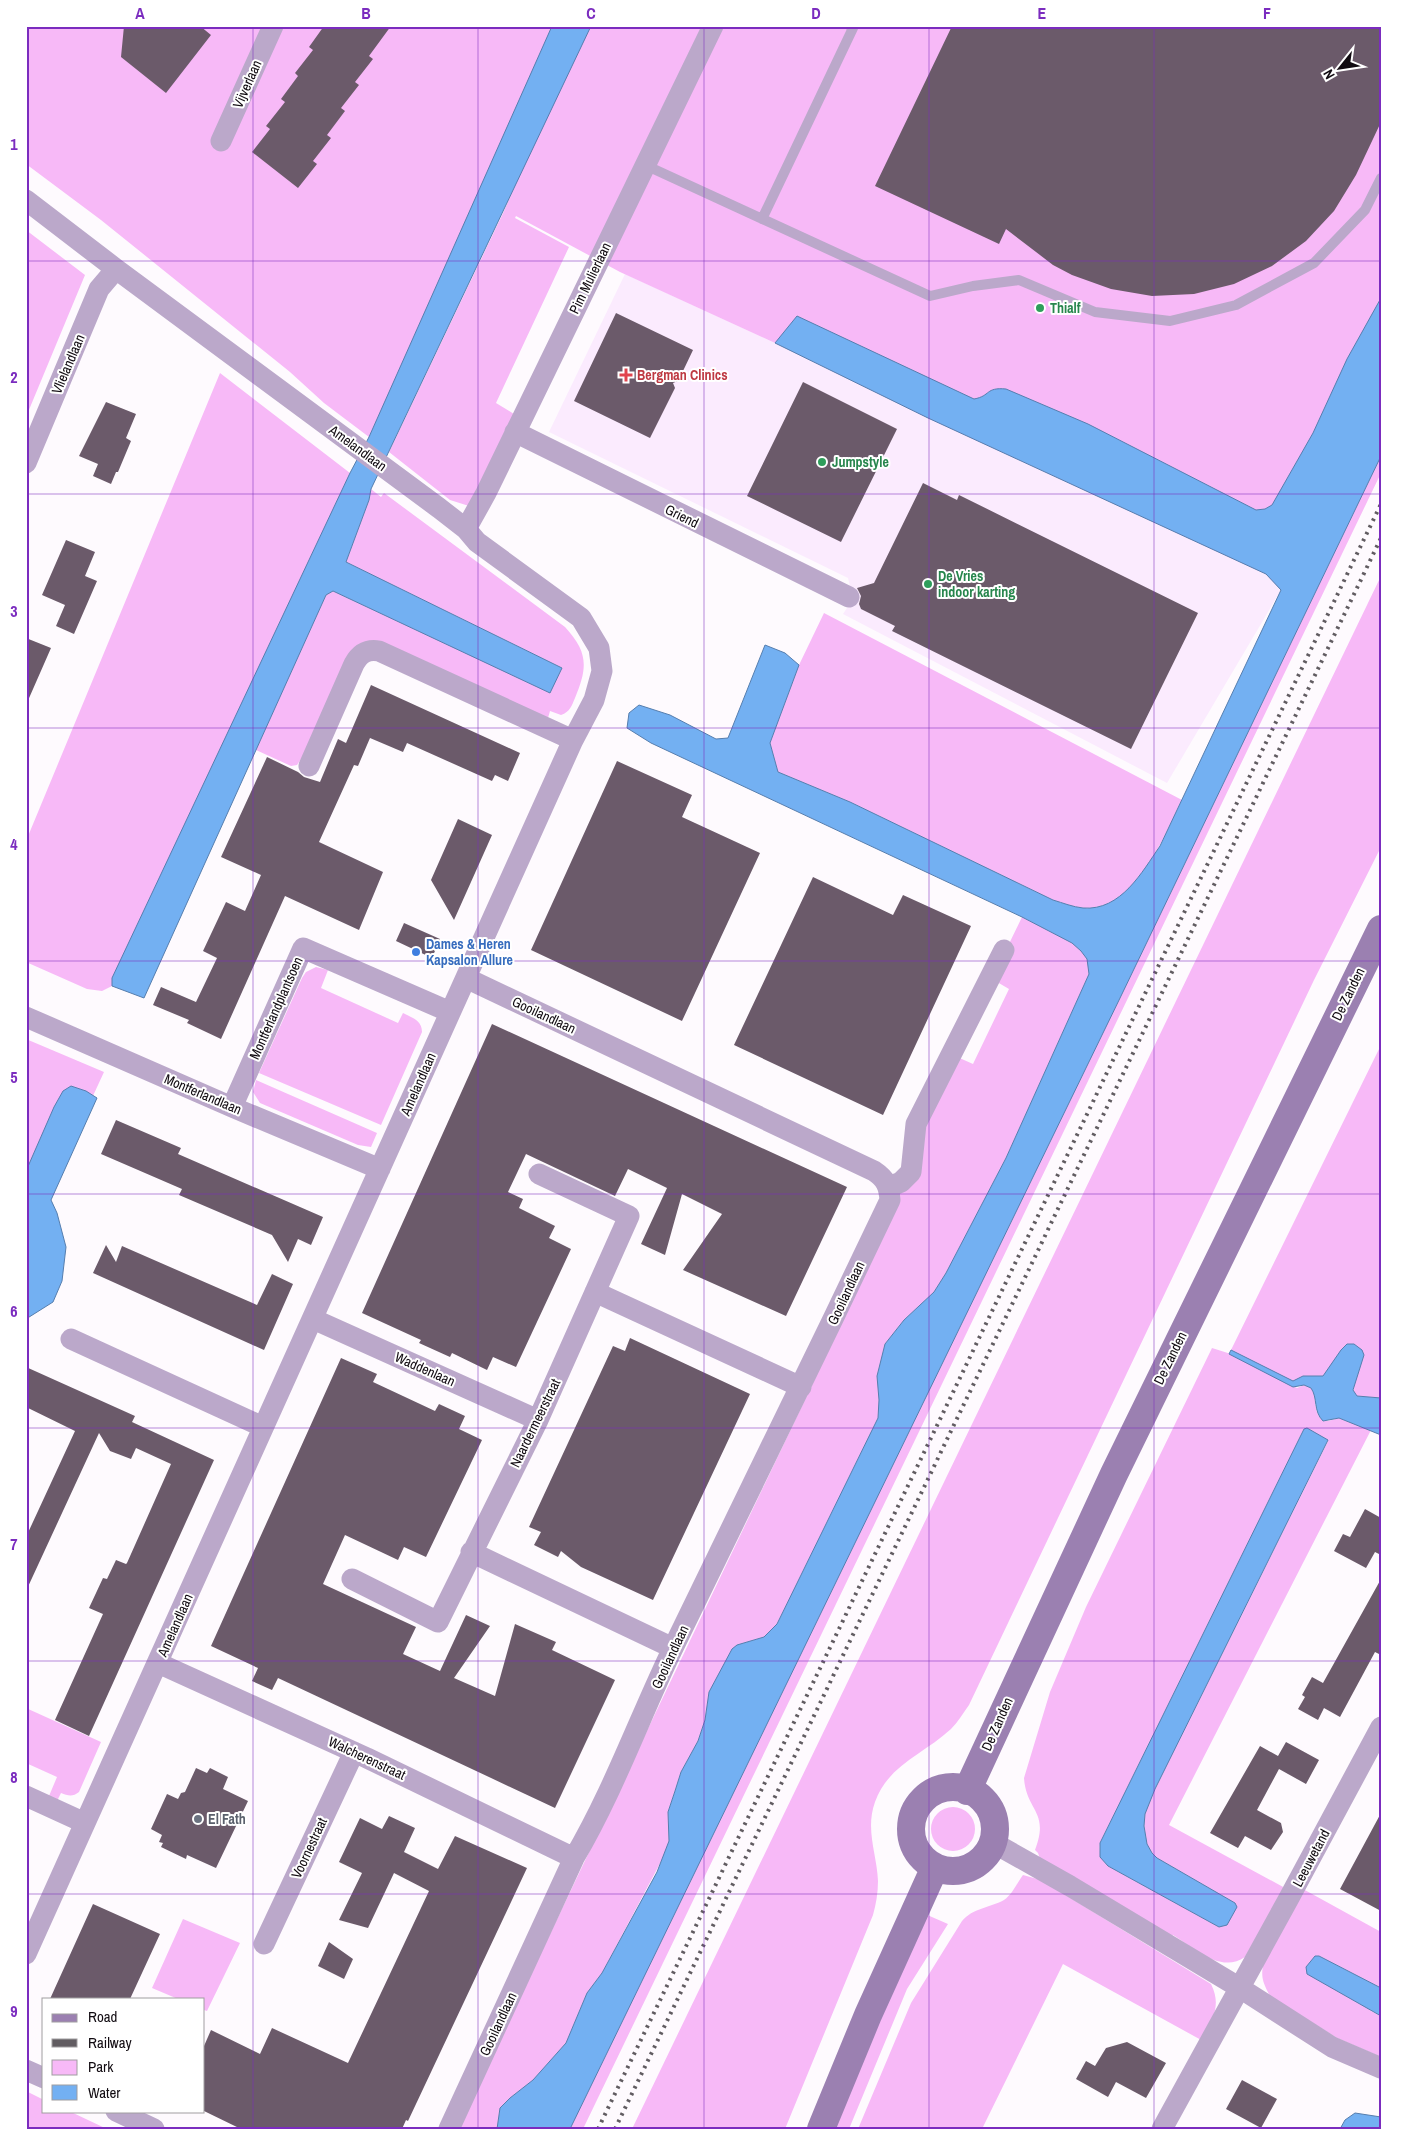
<svg xmlns="http://www.w3.org/2000/svg" width="1407" height="2155" viewBox="0 0 1407 2155" font-family="'Archivo Narrow',sans-serif">
  <rect width="100%" height="100%" fill="#fefafe"/>
  <path fill="#fbebfe" d="M625,274L775,343L928,418L1266,574L1281,590L1167,783L843,614L853,599L848,578L549,432Z"/>
  <path fill="#f7b9f7" fill-rule="evenodd" d="M26,26H566L369,437L324,403L290,372L101,220L26,164Z
    M583,26H1381V373L1281,590L1266,574L928,418L775,343L620,272L516,216L515,218L569,247L496,403L514,414L469,506L450,500L389,452L504,211Z
    M26,230L85,275L26,417Z
    M220,373L350,473L348,478L361,487L112,982V986L102,991L87,989L26,962V841Z
    M1381,456V473L583,2129H570L1121,996Z
    M371,489L381,497L384,493L565,627C588,652 588,667 575,698C572,705 570,712 561,715L550,711L548,718L381,642L297,765L291,766L256,750L326,595L333,591L550,692L562,668L346,562L369,500Z
    M1381,576V847L1314,980L969,1705C963,1713 958,1722 951,1729C924,1754 888,1765 875,1802C865,1830 877,1854 878,1881C878,1893 876,1904 873,1915L785,2129H632Z
    M824,613L1182,800C1164,837 1134,912 1083,908C1073,907 1063,903 1053,900L850,802L778,772L770,743L799,665Z
    M1022,917C1040,926 1079,941 1087,959C1089,964 1089,969 1089,974L1006,1158L946,1273L934,1292L904,1320L885,1344L877,1376L880,1400L878,1418L777,1624L764,1637L737,1645L709,1692L705,1720L698,1741L681,1772L668,1812L669,1841L665,1854L602,1973L587,1993L566,2043L533,2080L510,2098L500,2108L497,2129H457L811,1387L900,1194L921,1135L955,1056L973,1064L1009,989L992,979Z
    M316,967L328,970L321,988L398,1023L403,1013C412,1018 422,1020 422,1032L381,1125L259,1073L302,978L306,972Z
    M26,1039L104,1072L26,1241Z
    M1381,1045V1398L1357,1396L1354,1393V1385L1364,1355L1323,1376H1303L1293,1382L1231,1350Z
    M256,1080L377,1133L371,1147L358,1145L260,1103L253,1092Z
    M1212,1348L1231,1354L1297,1388L1304,1385L1311,1388C1318,1398 1312,1411 1323,1421H1328L1339,1418L1371,1430L1169,1825L1285,1888L1245,1957C1221,1974 1194,1948 1173,1935L1171,1937L1040,1859L1038,1853L1035,1850C1050,1811 1026,1811 1024,1778L1050,1692L1086,1607ZM1307,1428L1328,1441L1155,1789L1145,1814L1144,1826L1147,1844L1152,1853L1157,1858L1235,1903L1219,1927L1108,1866C1101,1859 1099,1853 1100,1843L1304,1429Z
    M26,1708L101,1742L79,1792C73,1797 68,1796 61,1793L57,1801L49,1796L57,1777L26,1763Z
    M931 1829a22 22 0 1 1 44 0a22 22 0 1 1-44 0Z
    M1023,1875L1041,1880L1211,1984C1222,2006 1212,2019 1203,2041L1063,1964L982,2129H858L911,2003L962,1921C973,1908 989,1908 1004,1900C1012,1895 1017,1883 1023,1875Z
    M1303,1889L1381,1932V1988L1319,1956L1371,2011L1381,2016V2057L1337,2038L1270,1996C1263,1983 1260,1976 1264,1962Z
    M925,1914L948,1924L907,1989L849,2129H833Z
    M183,1919L240,1943L207,2011L204,2010V1999H178L152,1988Z
    M26,2091L44,2100V2111H69L107,2129H26Z"/>
  <path fill="#73b0f2" stroke="#567eae" d="M552,26H591L371,489L369,500L346,562L562,668L550,693L333,591L326,595L144,998L112,986V978L350,473L369,437Z
    M1381,298V456L1121,996L570,2129H497L500,2108L510,2098L533,2080L566,2043L587,1993L602,1973L657,1872L669,1841L668,1812L675,1791L681,1772L698,1741L705,1720L709,1692L732,1649L737,1645L764,1637L777,1624L878,1418L879,1400L877,1376L885,1344L904,1320L934,1292L946,1273L1006,1158L1089,974L1087,959L1081,951L1072,943L1022,917L651,743L627,728L629,713L639,705L670,715L716,739L728,738L765,645L785,653L799,665L770,743L778,772L850,802L1053,900C1063,903 1073,907 1083,908C1121,911 1142,872 1160,846L1281,590L1266,574L928,418L775,343L797,316L974,399C991,396 985,387 1006,389L1088,424L1256,510L1265,509L1272,505L1313,433L1347,359Z
    M71,1086L86,1091L97,1098L51,1200L57,1213L66,1247L62,1281L53,1302L26,1319V1171L54,1107L63,1091Z
    M1347,1344H1354L1362,1350L1364,1355L1353,1390L1357,1396L1381,1398V1435L1339,1418L1323,1421C1313,1411 1318,1398 1311,1388L1304,1385L1293,1387L1229,1354L1231,1350L1293,1381L1303,1376H1323L1341,1350Z
    M1307,1428L1328,1440L1155,1789L1145,1814L1144,1826L1147,1844L1152,1853L1157,1858L1235,1903L1237,1907L1227,1925L1219,1927L1108,1866L1100,1857V1843L1304,1429Z
    M1315,1956H1319L1381,1988V2016L1307,1974L1306,1967Z
    M1355,2113L1381,2117V2129H1340L1345,2120Z"/>
  <path fill="#6b5a6a" d="M124,26H200L211,35L166,93L121,57Z
    M324,26H391L369,56L373,59L355,82L359,85L341,108L345,111L327,135L331,138L313,161L317,164L298,188L252,152L270,129L266,126L285,102L281,99L298,76L295,73L313,50L309,47Z
    M952,26H1381V122L1356,175L1334,211L1306,241L1272,266L1234,284L1194,294L1152,296L1111,289L1072,275L1053,265L1006,229L999,244L875,186Z
    M616,313L693,350L683,371L685,378L673,383L675,388L650,438L574,401Z
    M803,382L897,429L841,542L747,496Z
    M106,402L136,414L126,438L131,441L118,472H116L111,484L93,476L98,464L79,456Z
    M923,483L957,500L959,495L1198,613L1131,749L892,631L895,626L861,609L859,604L861,596L857,588L874,583Z
    M66,540L95,552L85,576L97,581L74,634L56,626L65,605L42,595Z
    M26,638L51,648L26,705Z
    M371,685L520,753L508,781L495,775L492,781L407,743L403,752L370,738L358,766L354,765L319,842L383,872L359,930L285,896L221,1039L187,1023L189,1020L153,1005L161,987L196,1002L217,958L203,951L226,902L245,911L261,875L221,857L267,757L298,772L304,777L320,782L338,739L346,743Z
    M617,761L692,795L682,817L760,853L682,1021L531,950Z
    M458,819L492,835L454,920L431,880Z
    M813,877L893,915L903,895L971,926L883,1115L734,1045Z
    M404,923L440,939L432,958L396,941Z
    M492,1024L847,1187L786,1316L683,1270L722,1214L682,1194L665,1255L641,1244L667,1188L628,1169L615,1196L526,1154L508,1192L523,1199L519,1208L555,1226L549,1238L571,1249L516,1367L493,1357L487,1370L452,1353L450,1357L419,1343L421,1340L362,1313Z
    M116,1120L181,1148L178,1154L323,1217L311,1245L298,1239L288,1262L272,1235L179,1195L182,1189L101,1154Z
    M106,1245L116,1262L122,1246L257,1305L272,1274L293,1284L264,1350L93,1273Z
    M630,1338L750,1394L653,1600L581,1567L561,1551L558,1557L534,1545L541,1532L529,1527L613,1346L625,1351Z
    M341,1358L377,1374L373,1382L435,1411L439,1404L465,1416L459,1429L482,1440L426,1557L404,1547L398,1560L345,1535L323,1584L416,1627L403,1654L440,1671L466,1615L490,1626L454,1678L495,1696L515,1624L556,1642L552,1650L615,1680L555,1808L278,1678L272,1690L252,1681L258,1668L211,1646Z
    M26,1367L135,1416L132,1422L214,1460L89,1736L55,1720L103,1614L89,1608L103,1578L107,1579L116,1560L126,1564L127,1563L171,1464L136,1448L131,1459L110,1451L99,1433L26,1591V1537L75,1431L26,1407Z
    M1365,1509L1381,1518V1555L1375,1552L1366,1568L1334,1551L1343,1534L1350,1537Z
    M1381,1579V1655L1375,1652L1340,1717L1324,1708L1318,1720L1298,1709L1305,1697L1302,1695L1312,1677L1323,1683Z
    M1286,1742L1319,1760L1306,1784L1279,1769L1257,1810L1281,1823L1283,1832L1271,1850L1245,1836L1238,1848L1210,1833L1260,1746L1278,1756Z
    M196,1768L207,1773L210,1768L228,1777L223,1789L248,1801L216,1868L187,1855L186,1859L161,1847L163,1843L159,1842L162,1835L151,1829L167,1794L178,1799L181,1793L185,1792Z
    M1381,1813V1911L1340,1889Z
    M389,1816L415,1828L404,1852L438,1869L455,1836L527,1868L408,2121L406,2120L402,2129H241L204,2111V2046L211,2030L260,2054L272,2028L348,2063L429,1891L394,1873L368,1928L339,1920L362,1873L339,1862L360,1818L382,1829Z
    M93,1904L160,1934L130,1999H50Z
    M329,1942L353,1959L344,1979L318,1966Z
    M1127,2042L1166,2063L1146,2098L1116,2082L1108,2097L1076,2079L1086,2061L1095,2066L1106,2048Z
    M1242,2080L1277,2099L1261,2128L1226,2109Z"/>
  <g fill="none" stroke-linecap="round" stroke-linejoin="round">
    <path stroke="#bba8ca" stroke-width="10" d="M645,165L930,296L973,286L1019,280L1095,312L1170,321L1236,305L1314,263L1365,210L1381,178
      M762,219L853,28L850,26"/>
    <path stroke="#bba8ca" stroke-width="21" d="M221,141L273,26
      M26,200L116,269L439,508L466,529L477,542L581,618L599,648L602,671L594,700L573,740L26,1954
      M515,432L849,597
      M26,463L99,289L116,269
      M466,529L486,493L713,26
      M309,766L354,664C360,653 367,649 379,651L573,740
      M26,1017L232,1107L380,1169
      M232,1107L303,948L450,1012
      M889,1187L901,1182L911,1172L916,1124L1004,950
      M595,1292L801,1387
      M313,1319L538,1420
      M71,1339L263,1427
      M471,1552L673,1648
      M352,1579L438,1622L538,1420L629,1216L539,1174
      M158,1663L367,1758L574,1858
      M26,1796L85,1823
      M992,1842L1070,1886L1240,1988L1332,2047L1381,2068
      M264,1944L354,1752
      M26,2070L44,2078
      M116,2111L154,2129
      M449,2129L574,1858C614,1790 640,1716 674,1646C747,1497 819,1349 890,1200C889,1186 886,1179 874,1171L466,978
      M1162,2129L1289,1898L1381,1727"/>
    <path stroke="#9b80b1" stroke-width="28" d="M911 1829a42 42 0 1 1 84 0a42 42 0 1 1-84 0Z
      M967,1791L1114,1474L1381,929
      M821,2129L868,2015L935,1867"/>
    <path stroke="#615c61" stroke-width="4" stroke-dasharray="2.5 5" stroke-linecap="butt" d="M598,2129L1381,504
      M615,2129L1381,538"/>
  </g>
  <path fill="none" stroke="#7b2cbf" stroke-width="1" stroke-opacity="0.55" d="M253,26V2129M478,26V2129M704,26V2129M929,26V2129M1154,26V2129M26,261H1381M26,494H1381M26,728H1381M26,961H1381M26,1194H1381M26,1428H1381M26,1661H1381M26,1894H1381"/>
  <g fill="#2e9e5b" stroke="#fff" stroke-width="2">
    <circle cx="1040" cy="308" r="5"/>
    <circle cx="822" cy="462" r="5"/>
    <circle cx="928" cy="584" r="5"/>
  </g>
  <path fill="#e0444e" stroke="#fff" stroke-width="2" d="M623.5 367.5h5v5h5v5h-5v5h-5v-5h-5v-5h5z"/>
  <circle fill="#3f7fe0" stroke="#fff" stroke-width="2" cx="416" cy="952" r="5"/>
  <circle fill="#6b7280" stroke="#fff" stroke-width="2" cx="198" cy="1819" r="5"/>
  <g text-anchor="middle" stroke-width="4" stroke-linejoin="round" paint-order="stroke">
    <g font-size="14" fill="#110b11" stroke="#fff">
      <text transform="translate(247 84) rotate(-66)" y="5">Vijverlaan</text>
      <text transform="translate(590 278) rotate(-64)" y="5">Pim Mulierlaan</text>
      <text transform="translate(68 364) rotate(-67)" y="5">Vlielandlaan</text>
      <text transform="translate(358 448) rotate(36)" y="5">Amelandlaan</text>
      <text transform="translate(682 516) rotate(26)" y="5">Griend</text>
      <text transform="translate(1348 994) rotate(-64)" y="5">De Zanden</text>
      <text transform="translate(276 1008) rotate(-66)" y="5">Montferlandplantsoen</text>
      <text transform="translate(544 1015) rotate(25)" y="5">Gooilandlaan</text>
      <text transform="translate(418 1084) rotate(-66)" y="5">Amelandlaan</text>
      <text transform="translate(203 1094) rotate(23)" y="5">Montferlandlaan</text>
      <text transform="translate(846 1293) rotate(-65)" y="5">Gooilandlaan</text>
      <text transform="translate(1170 1358) rotate(-64)" y="5">De Zanden</text>
      <text transform="translate(425 1369) rotate(24)" y="5">Waddenlaan</text>
      <text transform="translate(535 1423) rotate(-64)" y="5">Naardermeerstraat</text>
      <text transform="translate(175 1625) rotate(-66)" y="5">Amelandlaan</text>
      <text transform="translate(670 1657) rotate(-65)" y="5">Gooilandlaan</text>
      <text transform="translate(997 1724) rotate(-66)" y="5">De Zanden</text>
      <text transform="translate(367 1758) rotate(25)" y="5">Walcherenstraat</text>
      <text transform="translate(309 1848) rotate(-65)" y="5">Voornestraat</text>
      <text transform="translate(1311 1858) rotate(-62)" y="5">Leeuwetand</text>
      <text transform="translate(498 2024) rotate(-65)" y="5">Gooilandlaan</text>
    </g>
    <g font-size="14" font-weight="bold" fill="#27864d" stroke="#fff" text-anchor="start">
      <text x="1050" y="313">Thialf</text>
      <text x="832" y="467">Jumpstyle</text>
      <text x="938" y="581">De Vries<tspan x="938" dy="16">indoor karting</tspan></text>
    </g>
    <g font-size="14" font-weight="bold" fill="#be3a42" stroke="#fff" text-anchor="start">
      <text x="637" y="380">Bergman Clinics</text>
    </g>
    <g font-size="14" font-weight="bold" fill="#366cbe" stroke="#fff" text-anchor="start">
      <text x="426" y="949">Dames &amp; Heren<tspan x="426" dy="16">Kapsalon Allure</tspan></text>
    </g>
    <g font-size="14" font-weight="bold" fill="#5b616d" stroke="#fff" text-anchor="start">
      <text x="208" y="1824">El Fath</text>
    </g>
  </g>
  <rect width="1407" height="2155" fill="none" stroke="#ffffff" stroke-width="55"/>
  <rect x="42" y="1998" width="162" height="115" fill="#ffffff" stroke="#a09da0"/>
  <rect x="52" y="2014" width="25" height="8" fill="#9b80b1" stroke="#a09da0"/>
  <text x="88" y="2022" font-size="15" fill="#110b11">Road</text>
  <rect x="52" y="2039" width="25" height="8" fill="#615c61" stroke="#a09da0"/>
  <text x="88" y="2048" font-size="15" fill="#110b11">Railway</text>
  <rect x="52" y="2060" width="25" height="15" fill="#f7b9f7" stroke="#a09da0"/>
  <text x="88" y="2072" font-size="15" fill="#110b11">Park</text>
  <rect x="52" y="2085" width="25" height="15" fill="#73b0f2" stroke="#a09da0"/>
  <text x="88" y="2098" font-size="15" fill="#110b11">Water</text>
  <g transform="translate(1340 68) rotate(240)" stroke="#ffffff" stroke-width="4" paint-order="stroke">
  <path d="M0-4L9 19L0 12L-9 19Z" fill="#110b11"/>
  <text y="-8" font-size="14" font-weight="bold" text-anchor="middle" fill="#110b11">N</text>
  </g>
  <rect x="28" y="28" width="1352" height="2100" fill="none" stroke="#7b2cbf" stroke-width="2"/>
  <g font-size="16" text-anchor="middle" font-weight="bold" fill="#7b2cbf">
    <text x="140" y="19">A</text>
    <text x="366" y="19">B</text>
    <text x="591" y="19">C</text>
    <text x="816" y="19">D</text>
    <text x="1042" y="19">E</text>
    <text x="1267" y="19">F</text>
    <text x="14" y="150">1</text>
    <text x="14" y="383">2</text>
    <text x="14" y="617">3</text>
    <text x="14" y="850">4</text>
    <text x="14" y="1083">5</text>
    <text x="14" y="1317">6</text>
    <text x="14" y="1550">7</text>
    <text x="14" y="1783">8</text>
    <text x="14" y="2017">9</text>
  </g>
</svg>
